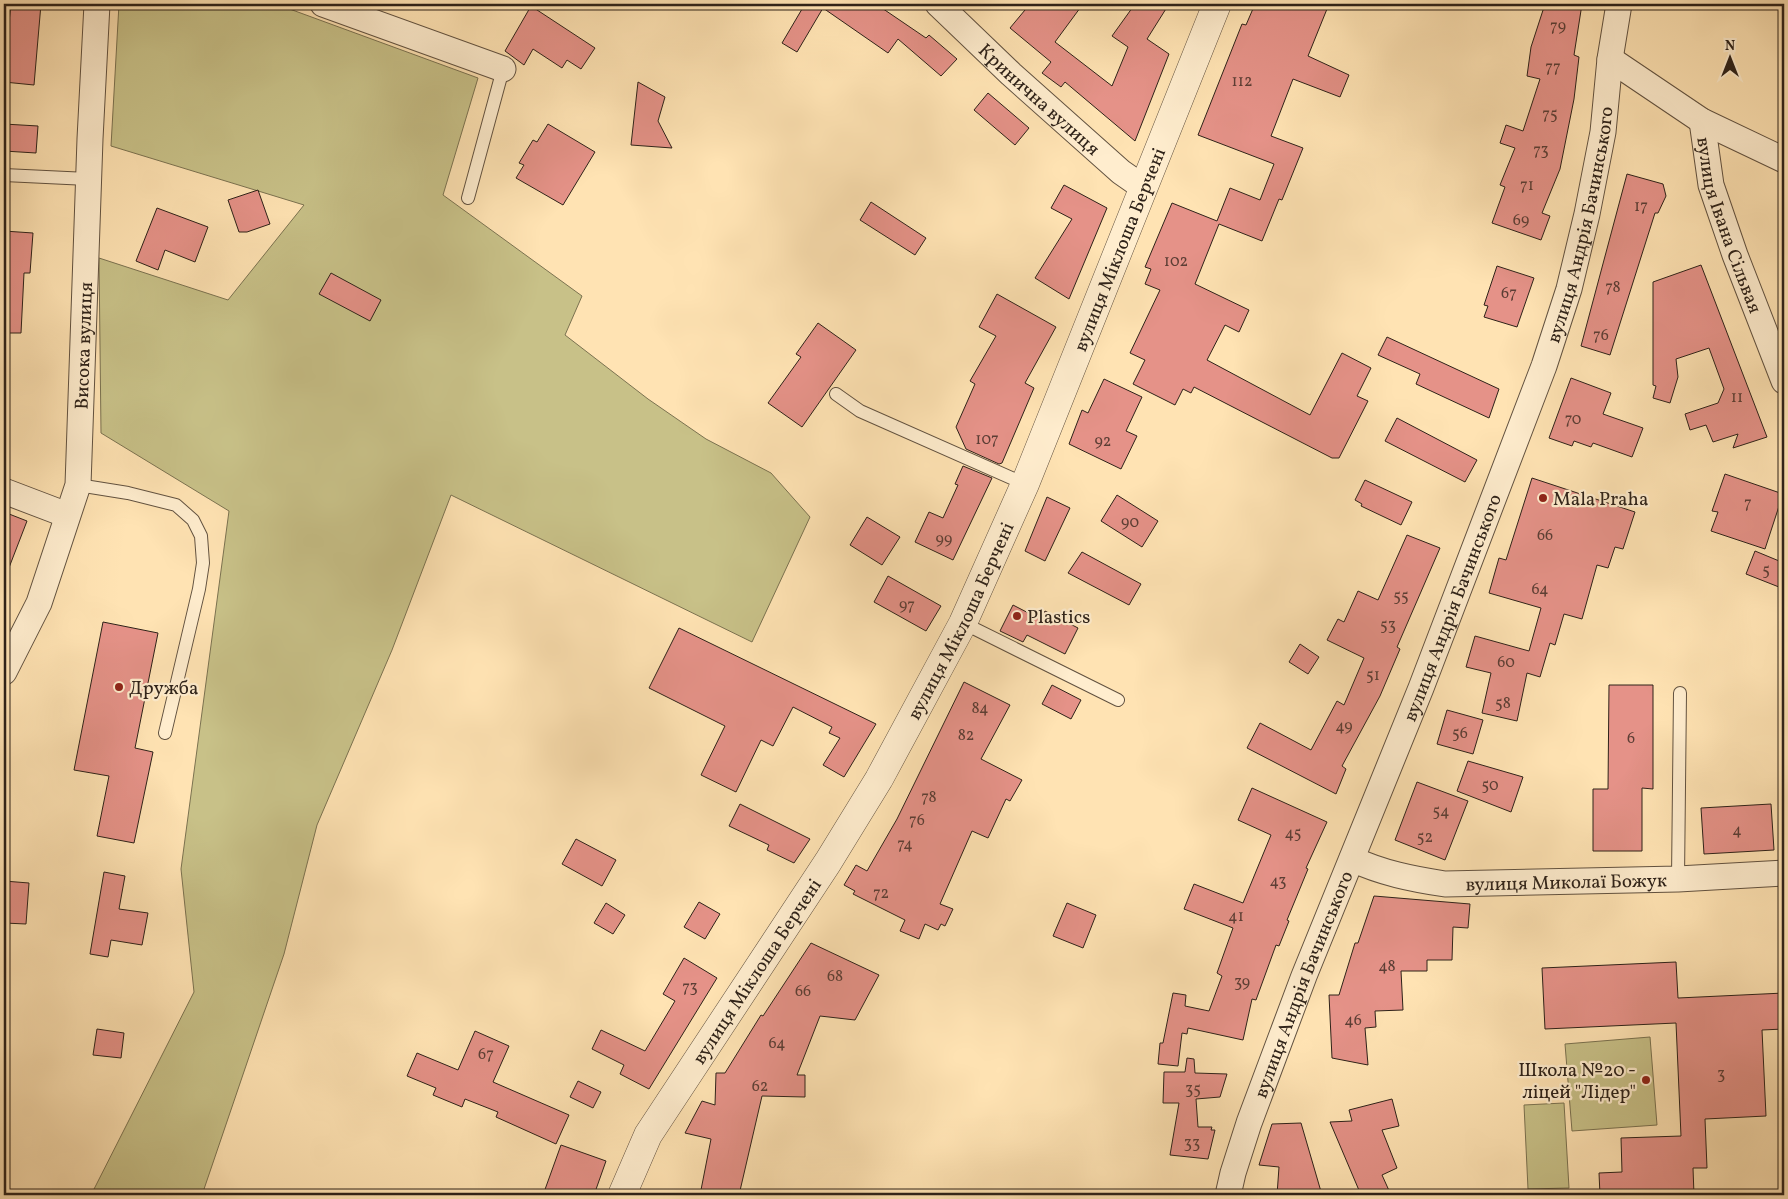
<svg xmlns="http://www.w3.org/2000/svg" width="1788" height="1199" viewBox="0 0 1788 1199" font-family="Vollkorn,serif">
  <rect width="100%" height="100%" fill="#ffe3b3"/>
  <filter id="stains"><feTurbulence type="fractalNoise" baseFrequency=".004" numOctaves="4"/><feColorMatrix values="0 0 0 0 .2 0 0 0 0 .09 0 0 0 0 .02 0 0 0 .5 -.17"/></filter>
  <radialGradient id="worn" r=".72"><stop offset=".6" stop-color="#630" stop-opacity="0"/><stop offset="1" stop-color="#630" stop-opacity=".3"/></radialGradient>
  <path fill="#c8c188" stroke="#7b7250" d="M119,4H276L478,78L443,195L582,296L565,335L648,399L706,439L771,473L810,517L752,642L451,495L392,650L317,825L284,954L202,1195H91L194,992L181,869L229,511L101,433L99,258L228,300L304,205L111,146Z
    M1650,1037L1657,1125L1572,1131L1565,1044Z
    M1564,1103L1569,1188L1528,1189L1524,1105Z"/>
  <path fill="#e59288" stroke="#2e2219" d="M11,4H41L34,85L4,82V31H8Z
    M805,4H876L926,38L929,35L957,59L941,76L898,39L888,53L823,8L797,52L782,43Z
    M1030,4H1083L1055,42L1112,86L1128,47L1112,36L1135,4H1169L1147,39L1169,54L1135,141L1065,82L1061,87L1042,73L1051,62L1010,28Z
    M1255,4H1329L1308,56L1349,75L1340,97L1293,79L1271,136L1303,148L1282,200L1279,199L1262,241L1219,224L1195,284L1249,310L1239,332L1225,325L1207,360L1310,415L1342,353L1371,368L1357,396L1368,401L1339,458H1332L1194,387L1191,393L1183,389L1175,405L1133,384L1145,360L1130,353L1160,290L1145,284L1151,269L1145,267L1172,203L1217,221L1230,188L1260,200L1274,164L1198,135L1242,24L1246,25Z
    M1545,4H1582L1574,55L1579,57L1574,99L1560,169L1542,213L1550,216L1541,240L1492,223L1505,187L1500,185L1515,148L1500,143L1506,125L1523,131L1540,79L1527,76L1531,47Z
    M531,6L595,48L581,69L567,60L562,68L533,49L524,65L505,51Z
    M638,82L665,97L658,121L672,148L631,145Z
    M988,93L1029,128L1015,145L974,110Z
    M4,124L38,126L36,153L4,151Z
    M548,124L595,152L563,205L516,178L524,165L519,163L533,140L537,142Z
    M1627,174L1663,184L1666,196L1658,213H1655L1610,355L1581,346Z
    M1064,185L1107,208L1069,299L1035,278L1072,219L1051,208Z
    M258,190L270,224L247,232H239L228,200Z
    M871,202L926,238L915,255L860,220Z
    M157,208L208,227L195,262L165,250L158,270L136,261Z
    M4,231L33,233L30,273H24L21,333H4Z
    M1701,265L1767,437L1733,448L1738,434L1713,442L1706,425L1690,430L1685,414L1718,403L1724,389L1709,348L1676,359L1678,377L1670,403L1653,398L1656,386L1653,385V282Z
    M1497,266L1534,278L1517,327L1484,317L1488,306L1484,305Z
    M331,273L381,300L370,321L319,294Z
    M997,294L1056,327L1025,383L1034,388L1002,463L999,464L966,449L956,427L975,384L970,381L996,336L979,327Z
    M818,323L856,350L802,427L768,403L801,357L796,354Z
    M1387,337L1499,389L1489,418L1416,384L1420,374L1378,355Z
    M1571,378L1611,393L1603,414L1643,428L1632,457L1593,443L1591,447L1574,441L1572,446L1549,438Z
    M1104,379L1142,397L1126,431L1137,436L1121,469L1069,444L1082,410L1088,413Z
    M1397,418L1477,460L1465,482L1385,441Z
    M963,466L992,478L953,560L915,542L929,512L943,518L958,485L955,484Z
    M1725,474L1783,494L1765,549L1711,531L1718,512L1712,511Z
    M1532,478L1635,512L1623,549L1615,547L1608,568L1597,565L1582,619L1564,614L1555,645L1550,643L1540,677L1527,673L1517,721L1482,713L1491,673L1466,667L1475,636L1529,651L1541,608L1489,593L1499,558L1506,560Z
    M1365,480L1412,502L1401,525L1361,506L1362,504L1355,500Z
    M1117,495L1158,521L1142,547L1101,521Z
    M1047,497L1070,508L1045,561L1025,551Z
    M4,512L27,521L5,578L4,577Z
    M867,517L900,537L882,565L850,545Z
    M1407,535L1440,548L1397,647L1400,649L1380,696L1342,766L1346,769L1336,794L1247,748L1260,723L1311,750L1337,701L1344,705L1364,658L1327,640L1338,619L1344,622L1358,591L1378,600Z
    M1755,551L1784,563V589L1746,574Z
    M1082,552L1141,584L1129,605L1068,573Z
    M888,576L941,606L926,631L874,602Z
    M1013,605L1040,619L1045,611L1078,628L1065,654L1027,635L1023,642L1000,631Z
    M103,622L158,633L135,748L153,752L134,843L97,836L109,776L74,770Z
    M679,628L876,724L844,777L823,765L840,738L829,733L832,727L793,707L773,746L761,740L736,792L701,775L725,726L649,688Z
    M1300,644L1319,657L1308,674L1289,662Z
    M964,682L1010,705L981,759L1022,780L1010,801L1006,799L988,838L972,831L940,904L953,909L945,926L941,924L938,930L925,924L919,939L900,931L905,920L853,894L855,891L844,885L856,865L867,871L897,819Z
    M1052,685L1081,700L1071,719L1042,704Z
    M1609,685H1653V789L1642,788V851H1593V789H1608Z
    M1447,710L1483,720L1473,754L1437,744Z
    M1468,761L1523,777L1511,812L1457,791Z
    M1417,782L1468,801L1445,860L1395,840Z
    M1252,788L1327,822L1306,868L1308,869L1287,920L1289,921L1279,946L1276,945L1256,1000L1252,999L1243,1040L1188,1028L1187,1034L1182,1033L1178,1066L1158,1064L1160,1043H1163L1173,993L1186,995L1185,1006L1209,1011L1222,976L1217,973L1233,928L1184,909L1194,884L1243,903L1271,835L1238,820Z
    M740,804L810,839L794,863L767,850L769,845L729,826Z
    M1771,804L1774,850L1704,854L1701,808Z
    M576,839L616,860L602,886L562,864Z
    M104,872L125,876L119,909L148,913L142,945L111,940L108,957L90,954Z
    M4,881L29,883L26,924L4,923Z
    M1374,896L1470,904L1468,928L1453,927L1452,960H1427V971H1401L1403,1010L1375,1011L1376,1027L1365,1028L1368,1065L1332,1058L1329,995H1339L1355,943H1358Z
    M699,902L720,914L705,939L684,927Z
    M606,903L625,915L613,934L594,923Z
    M1067,903L1096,915L1083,948L1053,936Z
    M811,943L879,975L855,1020L820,1016L797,1075H805V1097L762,1096L739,1195H700L711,1139L685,1133L702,1101L715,1105L716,1073H725L761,1015L763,1016Z
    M684,958L717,978L649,1089L620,1074L624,1065L592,1049L601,1030L645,1051L675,1001L663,994Z
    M1676,962L1678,998L1784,993V1029L1762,1030L1766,1116L1705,1119L1707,1168H1693L1694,1195H1600L1599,1173L1622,1172L1621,1138L1681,1136L1676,1023L1545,1029L1542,968Z
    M97,1029L124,1033L121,1058L93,1055Z
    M475,1031L509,1046L493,1082L569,1115L556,1144L496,1117L498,1112L465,1099L462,1107L433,1095L436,1088L407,1076L417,1053L458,1070Z
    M1187,1058L1194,1059L1195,1073L1227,1074L1220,1097L1196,1099L1198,1127H1212L1211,1130H1215L1208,1159L1170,1155L1179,1103H1163L1164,1072H1185Z
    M578,1081L601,1092L593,1108L570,1097Z
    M1392,1099L1399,1126L1382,1130L1397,1168L1382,1175L1391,1195H1361L1330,1122L1352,1121L1349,1110Z
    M1301,1123L1322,1195H1277L1279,1167L1259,1165L1272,1124Z
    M561,1145L606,1161L594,1195H543Z"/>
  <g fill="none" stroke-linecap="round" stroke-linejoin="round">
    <defs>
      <path id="service" d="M4,175L88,179
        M468,198L503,69
        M836,394L860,411L1025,484
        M78,485L128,493L176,505L193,520L201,536L203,563L199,589L165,733
        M963,623L1118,700
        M1678,879L1680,693"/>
      <g id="minor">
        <path d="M323,4L503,69"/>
        <path id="s1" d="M938,4L1011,74L1121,172L1144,188"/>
        <path d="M1610,59L1702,121L1784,160"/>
        <path id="s2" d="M1702,121L1711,185L1735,255L1784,381"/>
        <path d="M4,491L67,515"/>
        <path id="s3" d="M4,672L39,603L78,485L90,139L97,4"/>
        <path id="s4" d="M1352,859C1382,873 1412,879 1445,884L1678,879L1784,873"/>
        <path id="s5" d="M1228,1195L1233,1173L1249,1123L1304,976L1421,688L1544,366L1569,289L1587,214L1603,132L1610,59L1619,4"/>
      </g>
      <g id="tertiary">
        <path id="s6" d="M622,1195L648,1135L828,862L879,779L963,623L1025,484L1217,4"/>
      </g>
    </defs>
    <use href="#service" stroke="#625240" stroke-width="14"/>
    <use href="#minor" stroke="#625240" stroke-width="27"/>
    <use href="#tertiary" stroke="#625240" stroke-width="29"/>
    <use href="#service" stroke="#ffedce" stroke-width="12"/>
    <use href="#minor" stroke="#ffedce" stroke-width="25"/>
    <use href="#tertiary" stroke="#ffedce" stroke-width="28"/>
  </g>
  <g fill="#8f2418" stroke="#ffedce" stroke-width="2">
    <circle cx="1543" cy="498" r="5"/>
    <circle cx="1017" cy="616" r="5"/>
    <circle cx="119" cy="687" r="5"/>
    <circle cx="1646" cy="1080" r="5"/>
  </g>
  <g text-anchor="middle" stroke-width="4.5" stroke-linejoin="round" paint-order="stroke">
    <g font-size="16" fill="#5c3e35">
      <text x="1558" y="31">79</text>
      <text x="1553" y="72">77</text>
      <text x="1242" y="86">112</text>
      <text x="1550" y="119">75</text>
      <text x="1541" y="155">73</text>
      <text x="1527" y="190">71</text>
      <text x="1641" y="211">17</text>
      <text x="1521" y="225">69</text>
      <text x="1176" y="266">102</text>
      <text x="1613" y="292">78</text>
      <text x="1509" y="298">67</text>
      <text x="1601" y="340">76</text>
      <text x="1737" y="402">11</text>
      <text x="1573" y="424">70</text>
      <text x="987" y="444">107</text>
      <text x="1103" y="446">92</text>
      <text x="1748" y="508">7</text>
      <text x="1130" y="527">90</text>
      <text x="1545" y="540">66</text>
      <text x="944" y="544">99</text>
      <text x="1766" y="575">5</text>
      <text x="1540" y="594">64</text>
      <text x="1401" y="601">55</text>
      <text x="907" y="610">97</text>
      <text x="1388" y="630">53</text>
      <text x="1506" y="667">60</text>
      <text x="1373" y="680">51</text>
      <text x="1503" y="708">58</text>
      <text x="980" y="713">84</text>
      <text x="1344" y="731">49</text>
      <text x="1460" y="738">56</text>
      <text x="966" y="740">82</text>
      <text x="1631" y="743">6</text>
      <text x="1490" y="790">50</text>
      <text x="929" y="802">78</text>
      <text x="1441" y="816">54</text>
      <text x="917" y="825">76</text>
      <text x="1737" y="835">4</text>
      <text x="1293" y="838">45</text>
      <text x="1425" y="842">52</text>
      <text x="905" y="849">74</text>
      <text x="1278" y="886">43</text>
      <text x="881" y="898">72</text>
      <text x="1236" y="921">41</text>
      <text x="1387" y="971">48</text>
      <text x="835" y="981">68</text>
      <text x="1242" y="987">39</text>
      <text x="690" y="992">73</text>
      <text x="803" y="996">66</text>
      <text x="1353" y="1025">46</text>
      <text x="777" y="1048">64</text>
      <text x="486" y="1059">67</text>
      <text x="1721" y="1079">3</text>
      <text x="760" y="1091">62</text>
      <text x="1193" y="1094">35</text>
      <text x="1192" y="1148">33</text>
    </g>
    <g font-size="19" fill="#2e2219" stroke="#ffedce">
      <text dy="7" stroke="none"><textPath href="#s1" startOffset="139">Кринична вулиця</textPath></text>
      <text dy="7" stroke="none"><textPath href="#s2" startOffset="108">вулиця Івана Сільвая</textPath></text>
      <text dy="7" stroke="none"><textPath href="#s5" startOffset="1034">вулиця Андрія Бачинського</textPath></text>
      <text dy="7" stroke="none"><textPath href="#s6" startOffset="1072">вулиця Міклоша Берчені</textPath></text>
      <text dy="7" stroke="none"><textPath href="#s3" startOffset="341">Висока вулиця</textPath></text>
      <text dy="7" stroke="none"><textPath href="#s5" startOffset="629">вулиця Андрія Бачинського</textPath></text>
      <text dy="7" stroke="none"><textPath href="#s6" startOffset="668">вулиця Міклоша Берчені</textPath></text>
      <text dy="7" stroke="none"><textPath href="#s4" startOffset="218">вулиця Миколаї Божук</textPath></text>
      <text dy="7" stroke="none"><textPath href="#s6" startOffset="262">вулиця Міклоша Берчені</textPath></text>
      <text dy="7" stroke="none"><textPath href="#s5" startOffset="224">вулиця Андрія Бачинського</textPath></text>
    </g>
    <g font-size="19" fill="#2e2219" stroke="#ffedce" text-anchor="start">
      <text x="1553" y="505">Mala Praha</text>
      <text x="1027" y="623">Plastics</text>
      <text x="129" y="694">Дружба</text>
      <text x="1636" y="1076" text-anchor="end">Школа №20 -<tspan x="1636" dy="22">ліцей "Лідер"</tspan></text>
    </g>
  </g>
  <rect width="1788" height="1199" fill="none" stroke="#ffe3b3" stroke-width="20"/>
  <rect x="5" y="5" width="1778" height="1189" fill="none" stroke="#2e2219" stroke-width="2.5"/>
  <rect x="10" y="10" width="1768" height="1179" fill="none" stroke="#2e2219"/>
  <g transform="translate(1730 58)" stroke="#ffedce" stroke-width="4" paint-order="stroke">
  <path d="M0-4L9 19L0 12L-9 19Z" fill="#2e2219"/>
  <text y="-8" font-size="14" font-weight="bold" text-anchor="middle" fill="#2e2219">N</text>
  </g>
  <rect width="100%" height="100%" filter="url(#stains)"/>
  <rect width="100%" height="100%" fill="url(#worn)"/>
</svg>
